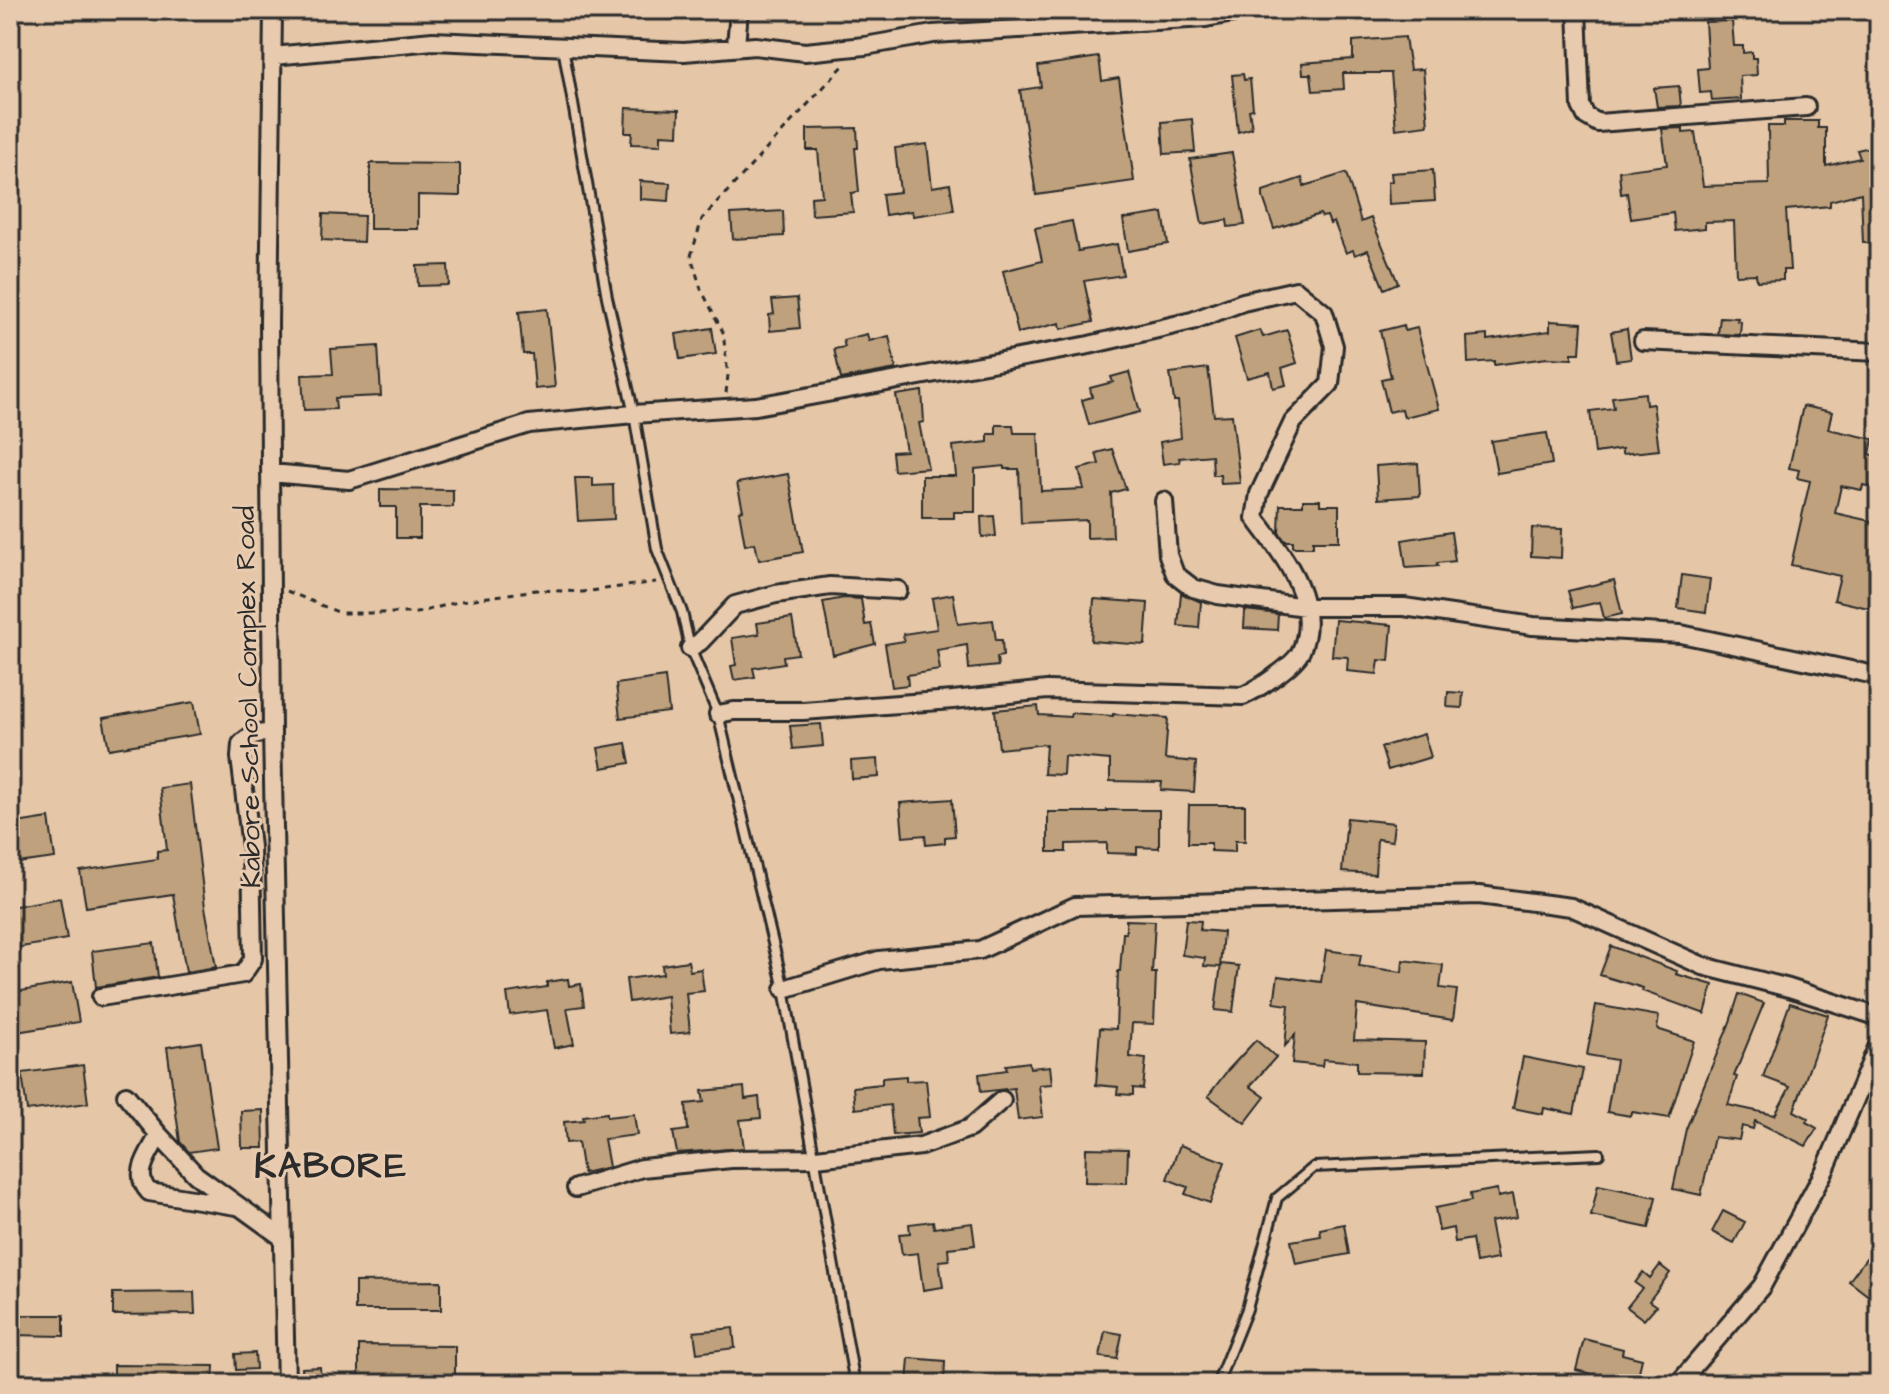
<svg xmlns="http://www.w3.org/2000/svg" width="1889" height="1394" viewBox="0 0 1889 1394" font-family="'Architects Daughter',sans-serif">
  <rect width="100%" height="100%" fill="#e5c7a8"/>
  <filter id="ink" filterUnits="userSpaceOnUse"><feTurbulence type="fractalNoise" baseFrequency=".0125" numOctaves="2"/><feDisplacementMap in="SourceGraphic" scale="16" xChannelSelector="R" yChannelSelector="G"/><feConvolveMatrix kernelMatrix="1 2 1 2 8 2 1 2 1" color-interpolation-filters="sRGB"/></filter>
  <g filter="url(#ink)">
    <path fill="#bfa27d" stroke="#2b2b2b" stroke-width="2" d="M1732,21L1734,46H1743V53L1752,52V58H1756L1757,75L1740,76L1741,99L1712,101L1711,92L1700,93L1698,69L1708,68L1705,22Z
      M1405,37L1410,70L1423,69L1428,125L1396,129L1391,73H1343L1344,89L1313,91L1311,74H1303L1302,63L1353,59V41Z
      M1099,57L1102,81L1119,78L1134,181L1036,195L1020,90L1041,87L1038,66Z
      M1243,74L1244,80L1250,79L1253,109L1249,110L1252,128L1238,132L1232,75Z
      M1679,86L1681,106L1657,107L1654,88Z
      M626,108L679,110L678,135L661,134V145L631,144L632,133H625Z
      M1192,119L1195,152L1164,154L1162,122Z
      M1784,121H1818V128H1826V166L1860,158L1857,150L1879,145V243H1863L1861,193L1830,201V206L1786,210L1790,270H1783V280L1757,281L1756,274L1736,275L1734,221L1705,222V228L1675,231L1673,213L1631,219L1627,193L1621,194L1619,171L1667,165L1662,129L1683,128V133L1695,132L1703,186L1769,184L1768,126H1784Z
      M857,128L858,148H855L859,192L851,193L853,212L812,215L811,197L822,196L818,150H807V129Z
      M927,144L932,187L950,184L954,210L913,216L912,211L885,215L882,194L900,192L895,148Z
      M1232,153L1245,225L1228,227L1227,220L1202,224L1190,159Z
      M370,163L460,164V196L418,195V229H370Z
      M1433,170L1435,201L1389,204L1388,182L1392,181L1391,173Z
      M1346,173L1361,222L1371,218L1398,283L1384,289L1368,250L1355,255L1353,250L1346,253L1334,222L1330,224L1327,216L1322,217L1320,214L1274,229L1263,197V191L1302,178L1304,186Z
      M640,181L670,183L669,201L640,199Z
      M783,211L784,236L733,239L731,214Z
      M1163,213L1168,244L1128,251L1123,219Z
      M323,214L364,216L363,242L322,240Z
      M1072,221L1078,251L1117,244L1123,275L1084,281L1093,322L1061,329L1060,323L1018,333L1003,271L1042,261L1035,228Z
      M448,265L449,285L418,286L417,266Z
      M797,298L800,328L770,331L769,315L774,314L772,300Z
      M547,309L555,387L535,389L532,354H523L519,312Z
      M1720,317L1738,318L1737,321L1741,322L1740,335L1718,334Z
      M1550,321L1582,323L1580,353H1572V359L1547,358L1494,365V361L1468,363L1467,337L1487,335V340L1550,331Z
      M1404,325L1405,331L1417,328L1439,409L1404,417L1402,409L1389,412L1381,379L1391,377L1380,331Z
      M712,328L716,354L680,359L676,334Z
      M1627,329L1631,359L1616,361L1611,332Z
      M1260,330L1263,337L1287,330L1297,363L1282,368L1286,385L1273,388L1270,372L1247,378L1235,338Z
      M867,334L869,341L889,336L896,369L841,379L834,349L845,347L843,340Z
      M378,346L381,396L335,398L336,409L304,410L302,375L333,374L331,349Z
      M1208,368L1214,416L1232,415L1240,483L1221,484L1220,475H1213L1212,455L1179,458L1180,462L1163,464L1160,442L1181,438L1178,401H1174L1170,373Z
      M1129,372L1140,412L1089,425L1082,400L1092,397L1090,388L1113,382L1111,377Z
      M922,391L924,422L919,423L928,468L894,471L892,452L906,451L896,395Z
      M1645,393L1646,405L1653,404L1659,450L1622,454V449L1595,453L1590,411L1614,408L1612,397Z
      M1803,406L1832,412L1828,429L1873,439L1870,454L1879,457V489L1863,485L1862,490L1841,486L1835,513L1879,523L1870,571L1879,573L1877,610L1834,600L1840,576L1791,565L1810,481L1797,478L1799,470L1789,468Z
      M996,425H1013L1014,433H1038L1041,491L1084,489L1079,469L1099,464L1096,453L1112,449L1126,489L1111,493L1113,537L1087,538V520L1021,523L1019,469H1004V466L975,469V512H954V518H922V476H956L953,446L988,442V434H996Z
      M1547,433L1552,464L1497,473L1491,441Z
      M1418,463L1420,496L1378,499L1376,466Z
      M788,474L803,552L759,560L755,543L745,545L739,511L743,510L737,483Z
      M575,478H593V486L613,485L614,519L578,521Z
      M380,489L453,490V507H420V538H396V507H380Z
      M1303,500H1320V505H1339V541H1313V547H1293V541H1285L1279,532L1280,505H1303Z
      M994,516L996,536L982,537L981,517Z
      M1532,528L1562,529L1561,558L1531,556Z
      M1451,532L1455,561L1437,563L1438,566L1406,568L1402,540Z
      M1682,575L1710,579L1706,612L1678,608Z
      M1614,580L1622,614L1604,618L1600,602L1573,608L1568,591Z
      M1181,593L1201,602L1199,628L1178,626Z
      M953,594L958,624L993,620L996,640H1002L1003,656L997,657L998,666L969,669L967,645L937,650L940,670L907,675L908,685L892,687L885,644L904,641L903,634L937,629L932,598Z
      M844,598L861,599L865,625L871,624L875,644L833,655L823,602Z
      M1094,599L1148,603L1145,645L1091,641Z
      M1245,610L1278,614L1277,630L1244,628Z
      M792,618L798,654L783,656L784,663L753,668L755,677L734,680L731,666L736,665L732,638L759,634L757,623Z
      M1335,620L1392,625L1389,661L1379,660L1377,674L1347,671L1348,657L1332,656Z
      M665,677L669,712L620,718L616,684Z
      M1448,692L1463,693L1462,708L1447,707Z
      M194,702L200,734L109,749L103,718Z
      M1038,706L1039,715L1070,717L1071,713L1113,716V714L1168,718L1165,759L1196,762L1194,792L1161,790L1162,782L1110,781V760L1064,756L1063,775L1044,774L1046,744L999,749L995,710Z
      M821,724L823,746L793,749L790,726Z
      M1424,734L1431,757L1388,770L1381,747Z
      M626,743L630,763L602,768L598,748Z
      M878,759L879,777L852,779L851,761Z
      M190,784L205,907L216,967L186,972L173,894L86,907L80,871L157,859V851L167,850L160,788Z
      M952,799L955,836L945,837V843L926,845L925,835L903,837L900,803Z
      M1189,805H1245V841H1235V852L1211,851V843H1188Z
      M1107,810H1159V848L1137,847V854L1107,853V843L1066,844V852H1048V812H1107Z
      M49,818L55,858L10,864V824Z
      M1347,818L1394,823L1392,841L1377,839L1375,874L1342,872Z
      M60,898L67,939L10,949V907Z
      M1126,920L1155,921L1152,973H1156L1154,1024L1132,1023L1130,1057L1146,1059L1143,1089L1133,1088V1095L1117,1094L1118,1087L1096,1085L1100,1028L1116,1029L1118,971H1120L1123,933H1126Z
      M1186,920L1201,921L1200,930L1223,932L1220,967L1204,966L1205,958L1182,955Z
      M154,943L158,977L96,987L92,951Z
      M1611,946L1677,971L1676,974L1713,985L1705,1014L1642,991L1643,988L1600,975Z
      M1326,950L1361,955L1359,966L1402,972L1403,960L1443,965L1440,988L1457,990L1453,1020L1357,1005L1354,1040L1425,1042L1424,1073L1357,1072V1062L1323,1059L1322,1066L1292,1063L1295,1035L1285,1046L1289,1005L1274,1003L1278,976L1321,982Z
      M688,961L690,971L701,969L704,991L686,993L690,1032L670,1034L667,996L629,1002L626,979L663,974L662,965Z
      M1221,964L1239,966L1233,1012L1215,1010Z
      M568,979L569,986L581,984L584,1006L567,1008L574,1044L554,1048L547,1010L510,1015L507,993L547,987V982Z
      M72,982L79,1022L16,1032L10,993Z
      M1739,994L1764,1003L1734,1076L1737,1077L1728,1105L1775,1115L1790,1087L1763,1077L1790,1003L1828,1015L1794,1111L1808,1118L1806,1122L1817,1128L1806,1146L1755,1121L1753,1129L1742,1126L1739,1140L1714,1137L1701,1195L1673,1189L1686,1129L1730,1022Z
      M1596,1005L1659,1016L1657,1029L1694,1041L1669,1118L1632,1112L1631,1116L1607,1112L1616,1060L1587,1055Z
      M1256,1040L1276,1057L1250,1086L1265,1097L1245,1123L1208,1096L1228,1070Z
      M201,1042L217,1148L189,1152L180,1142L167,1047Z
      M1523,1057L1583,1069L1574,1114L1544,1108L1543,1114L1513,1108Z
      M1029,1062L1030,1068L1050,1066L1052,1084L1039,1085L1043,1117L1018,1120L1014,1088L981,1092L979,1074L1007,1070L1006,1065Z
      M83,1065L88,1103L27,1111L22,1073Z
      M906,1076V1081L926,1080L930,1117L917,1118L919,1133L893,1135L890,1105L855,1109L853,1087L882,1084V1078Z
      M744,1087L745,1099L759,1097L761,1118L740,1120L744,1148L677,1153L673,1132L688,1130L686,1104L704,1102L702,1091Z
      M263,1110L264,1148H242L241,1111Z
      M607,1113V1117L634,1114L637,1135L604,1139L609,1167L583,1173L578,1142L566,1143L564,1122L584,1120L583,1116Z
      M1180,1145L1225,1162L1210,1203L1185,1194L1188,1187L1167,1179Z
      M1086,1148L1128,1149L1127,1183L1085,1182Z
      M1598,1185L1656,1197L1649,1228L1591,1216Z
      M1497,1189L1498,1197L1513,1194L1517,1217L1490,1222L1497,1259L1476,1263L1472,1239L1455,1242L1453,1228L1439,1231L1435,1208L1471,1201L1470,1194Z
      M1723,1211L1745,1222L1734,1243L1712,1232Z
      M933,1221L934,1228L972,1223L975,1245L948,1248L949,1260L939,1261L943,1287L923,1290L918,1253L902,1255L899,1234L910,1233L909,1224Z
      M1344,1224L1349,1254L1296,1264L1291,1241L1321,1236L1320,1229Z
      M1879,1241V1304L1849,1281Z
      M1660,1265L1670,1273L1649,1301L1656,1306L1644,1320L1627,1307L1642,1288L1635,1283L1643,1272L1650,1278Z
      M441,1281V1310H355V1282Z
      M194,1292L195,1314L113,1315V1293Z
      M10,1315H64V1336L10,1335Z
      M733,1328L735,1348L697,1353L694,1332Z
      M1105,1331L1122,1334L1117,1359L1100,1357Z
      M1584,1339L1623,1349L1622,1354L1642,1359L1637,1380L1616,1374L1615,1380L1576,1370Z
      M359,1345L455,1346V1384L359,1383Z
      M255,1353L256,1369L236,1370L235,1354Z
      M909,1358L945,1361L944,1384H907Z
      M114,1365L214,1366L213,1384H114Z
      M320,1367L321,1382L303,1383L302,1368Z"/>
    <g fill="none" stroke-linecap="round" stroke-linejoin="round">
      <defs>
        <path id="service" d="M563,47L607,297L634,414L657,549L682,612L690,648L718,714L784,989L855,1384
          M266,1384L286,1381
          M1217,1384L1247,1309L1277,1198L1314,1167L1599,1154"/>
        <path id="minor" d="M273,10L269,324L272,734L286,1384
          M1577,10L1581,106L1586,116L1598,123L1806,107
          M736,46L739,10
          M273,56L433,41L684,52L755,46L805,52L865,46L933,34L1206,18L1250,10
          M1643,341L1879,352
          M271,473L349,480L529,424L634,414L756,406L1089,345L1192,321L1243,302L1296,290L1324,313L1334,346L1330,384L1293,422L1259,494L1255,518C1282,554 1322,602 1301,651C1295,665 1258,689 1243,696L1047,690L953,700L803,711H734L718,714
          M1164,501L1168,555L1175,574L1193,588L1218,595L1305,607H1404L1533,626L1681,634L1879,676
          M690,648L700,642L735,605L776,594L830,586L898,590
          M784,989L879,960L980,950L1075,906L1479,895L1571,907L1703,966L1789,988L1879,1017
          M101,997L243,974L253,959L251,847L240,757L241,744C251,734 258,732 272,734
          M126,1095L159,1135L196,1175L283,1238
          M159,1135C149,1154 132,1174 149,1192L236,1206
          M576,1188L642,1168L731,1159L816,1158L921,1146L970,1128L1002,1100
          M1678,1384L1762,1286L1825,1170L1879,1043"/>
      </defs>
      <use href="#service" stroke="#2b2b2b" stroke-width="14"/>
      <use href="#minor" stroke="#2b2b2b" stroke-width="22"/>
      <path stroke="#2b2b2b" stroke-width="3" stroke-dasharray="6 6" stroke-linecap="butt" d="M726,393L728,375L723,332L701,289L691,256L702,219L844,65
        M287,591L340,613H417L461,601L536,590L583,592L656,582"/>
      <use href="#service" stroke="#e8cbaf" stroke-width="8"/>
      <use href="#minor" stroke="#e8cbaf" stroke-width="16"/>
    </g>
  </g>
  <g text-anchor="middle" stroke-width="6" stroke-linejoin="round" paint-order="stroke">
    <g font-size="28" fill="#2b2b2b" stroke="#e8cbaf">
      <text transform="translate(247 697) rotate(-91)" y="10">Kabore School Complex Road</text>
    </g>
    <g font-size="36" font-weight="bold" letter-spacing="2" fill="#2b2b2b" stroke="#e8cbaf">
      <text x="331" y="1177">KABORE</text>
    </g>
  </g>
  <rect width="1889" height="1394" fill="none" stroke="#e8cbaf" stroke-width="40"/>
  <rect x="20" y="20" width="1849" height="1354" fill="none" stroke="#2b2b2b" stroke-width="3" filter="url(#ink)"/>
</svg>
